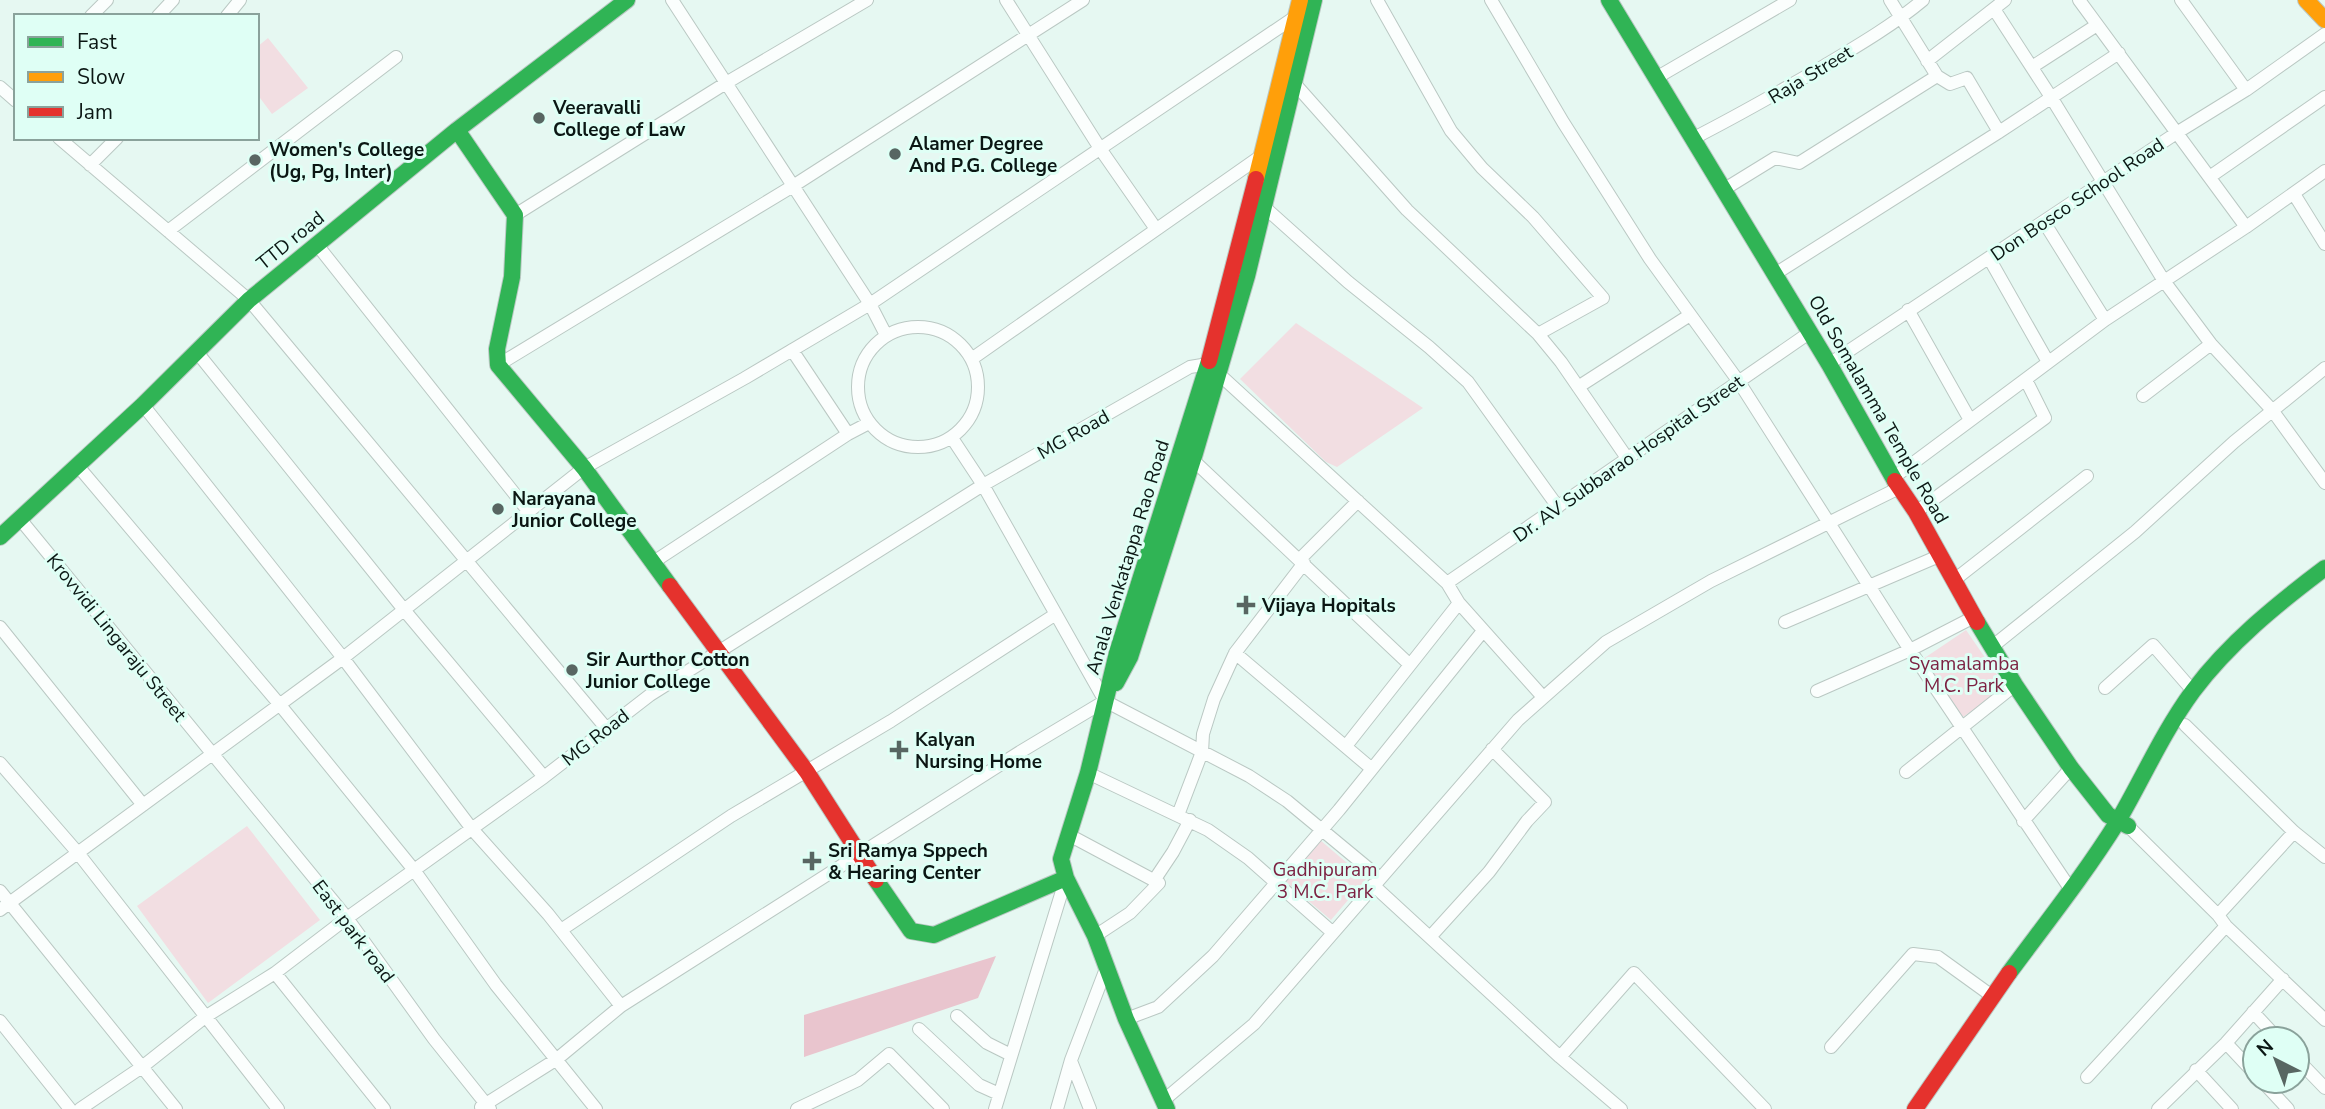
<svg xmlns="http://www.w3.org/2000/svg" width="2325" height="1109" viewBox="0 0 2325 1109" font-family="'Nunito Sans',sans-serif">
  <rect width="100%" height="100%" fill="#e6f8f2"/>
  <path fill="#f2dee2" d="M268,38L308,88L272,114L257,94V47Z
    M1296,323L1423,408L1337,467L1326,462L1240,379Z
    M1966,630L2006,688L1963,717L1923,659Z
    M247,826L320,920L208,1003L137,906Z
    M1320,840L1366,879L1331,920L1285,881Z"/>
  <path fill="#e9c5ce" d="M996,956L978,998L804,1057V1015Z"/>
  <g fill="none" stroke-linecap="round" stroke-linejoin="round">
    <defs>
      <path id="street" d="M672,0L870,304L886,335
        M1006,0L1101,150L1156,229
        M1377,0L1451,131L1482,168L1533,217L1603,298L1538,334
        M1491,0L1563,122L1650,259L1739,382L1910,650L2071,890
        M1890,0L1937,76L1950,84L1967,78L1999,132
        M2079,0L2246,227
        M2181,0L2246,90
        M1994,9L2051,97L2164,281L2211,344L2272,410L2325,483
        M91,16L107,0
        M158,16L173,0
        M227,16L240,0
        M1927,61L2005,0
        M2032,67L2097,25
        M1656,78L1790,0
        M1295,84L1407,210L1538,334L1561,362L1627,458
        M0,87L16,101
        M59,138L249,300L606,728
        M1692,139C1737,116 1781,91 1824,66C1859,45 1893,25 1923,0
        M90,165L117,138
        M2211,176L2325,97
        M1723,190L1775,158L1799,163L1937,76
        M2294,194L2325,244
        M1261,204L1348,282L1429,347L1468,382L1558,507
        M515,215L726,83L867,0
        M2044,222L2105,320
        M168,231L396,57
        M318,246L529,512
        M1989,258L2048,362
        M1775,274L1999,132L2119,53
        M1908,310L1970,420
        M858 387a60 60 0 1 1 120 0a60 60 0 1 1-120 0Z
        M792,350L848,434
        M196,351L405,611L544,777
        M973,358L1261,156
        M1829,364L2178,132L2246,90L2325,34
        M498,365L793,186L1083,0
        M1578,387L1690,315
        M2143,396L2211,344
        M143,405L343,658L472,829L548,914L621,1006
        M952,438L983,485L1105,701L1249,776L1287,801L1380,878
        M1193,460L1409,664
        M77,465L280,705L414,870L496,985L596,1109
        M1893,478L2105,320L2246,227L2325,171
        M1916,512L2045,418L2026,380
        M20,519L347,918L434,1039L490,1109
        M1300,559L1358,501
        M652,563L848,434L869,423
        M1953,581L2087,476
        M1447,583L1809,333
        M1785,622L1939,556
        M0,627L143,805
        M1993,646L2135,532L2234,442L2325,368
        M1235,653L1372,769
        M2105,688L2153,645L2193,691
        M1817,691L1910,650L1974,617
        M2185,725L2294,832L2325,857
        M1346,746L1459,603
        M0,763L78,853L278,1109
        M1906,772L2015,685
        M1088,773L1208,830L1248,858L1332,932
        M1178,815L1202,752L1203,734L1214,699L1235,653L1304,563
        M2023,821L2071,768
        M2128,826L2218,915L2226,926L2325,1020
        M1069,835L1159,883L1130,913L1095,936
        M1155,879L1173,852L1190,820
        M1373,885L1560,1057L1621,1109
        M0,891L176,1109
        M0,910L343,658L584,468L745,378L870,304L1295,17L1298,18
        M2218,915L2294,832
        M561,930L731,816L891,721L1056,614
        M1431,936L1489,872L1527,821L1545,802L1492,749
        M275,973L384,1109
        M2253,1012L2278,1039
        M957,1016L987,1043L1011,1055
        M1126,1019L1158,1007L1213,956L1339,810L1483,631
        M0,1021L70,1109
        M919,1029L979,1085L999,1094
        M2226,1043L2255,1074
        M1831,1047L1913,954L1938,957L1992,996
        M1560,1057L1634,973L1765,1109
        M2297,1059L2325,1088
        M1071,1061L1090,1109
        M2196,1070L2232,1109
        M2087,1077L2226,926
        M2262,1081L2288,1109
        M1164,1100L1254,1024L1518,720L1606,642L1711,581L1899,488
        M481,1107L557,1059L621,1006L1020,752L1105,701
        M80,1109L142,1067L205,1017L275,973L347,918L544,777L650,695L983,485L1190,367L1208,364L1447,583L1459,603L1543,697
        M797,1109L858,1080L889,1054L943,1109
        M995,1109L1066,878
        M1057,1109L1071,1060L1107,966
        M2158,1109L2226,1043L2283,979"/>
      <path id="fast" d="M1609,0L1829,364L1895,481
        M457,130L515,215L512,277L497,349L498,365L584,468L670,586
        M0,537L143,405L249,300L457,130L627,0
        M1977,622L2015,685L2071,768L2108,815L2128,826
        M1116,683L1130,657L1195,453L1247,276L1314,0
        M876,880L911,931L934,935L1066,878
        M2009,973C2046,923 2085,874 2118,821C2143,778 2163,732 2193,691C2229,643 2277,604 2325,568
        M1167,1109L1126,1019L1095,936L1066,878L1061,859L1088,773L1117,653L1209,361"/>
      <path id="slow" d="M2306,0L2325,20
        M1256,179L1300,0"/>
      <path id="jam" d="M1209,361L1256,179
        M1895,481L1916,512L1977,622
        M670,586L807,772L876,880
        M1915,1109L2009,973"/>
    </defs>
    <use href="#street" stroke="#bac8c3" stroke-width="14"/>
    <use href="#fast" stroke="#bac8c3" stroke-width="18"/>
    <use href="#slow" stroke="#bac8c3" stroke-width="18"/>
    <use href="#jam" stroke="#bac8c3" stroke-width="18"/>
    <use href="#street" stroke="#fbfefd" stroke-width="12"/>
    <use href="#fast" stroke="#30b455" stroke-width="16"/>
    <use href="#slow" stroke="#ff9f0a" stroke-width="16"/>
    <use href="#jam" stroke="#e5322d" stroke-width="16"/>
  </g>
  <g fill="#586662" stroke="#dffff5" stroke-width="2.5">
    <circle cx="539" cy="118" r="7"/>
    <circle cx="895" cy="154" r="7"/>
    <circle cx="255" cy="160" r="7"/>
    <circle cx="498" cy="509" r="7"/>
    <path d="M1242.5 594.5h7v7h7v7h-7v7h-7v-7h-7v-7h7z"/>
    <circle cx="572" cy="670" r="7"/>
    <path d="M895.5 739.5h7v7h7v7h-7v7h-7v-7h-7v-7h7z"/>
    <path d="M808.5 850.5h7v7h7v7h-7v7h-7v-7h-7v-7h7z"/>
  </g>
  <g text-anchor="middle" stroke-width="6" stroke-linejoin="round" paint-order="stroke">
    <g font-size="19" fill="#0b1714" stroke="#dffff5">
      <text transform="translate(1810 74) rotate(-31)" y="7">Raja Street</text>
      <text transform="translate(2077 199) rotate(-34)" y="7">Don Bosco School Road</text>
      <text transform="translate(290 240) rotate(-39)" y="7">TTD road</text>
      <text transform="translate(1879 409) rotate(60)" y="7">Old Somalamma Temple Road</text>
      <text transform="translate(1073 434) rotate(-30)" y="7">MG Road</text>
      <text transform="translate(1628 458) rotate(-35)" y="7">Dr. AV Subbarao Hospital Street</text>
      <text transform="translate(1127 557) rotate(-73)" y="7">Anala Venkatappa Rao Road</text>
      <text transform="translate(117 637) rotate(51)" y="7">Krovvidi Lingaraju Street</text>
      <text transform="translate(595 737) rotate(-38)" y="7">MG Road</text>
      <text transform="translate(354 931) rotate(53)" y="7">East park road</text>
    </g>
    <g font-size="19" font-weight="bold" fill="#0b1714" stroke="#dffff5" text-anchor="start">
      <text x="553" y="114">Veeravalli<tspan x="553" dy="22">College of Law</tspan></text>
      <text x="909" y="150">Alamer Degree<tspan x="909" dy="22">And P.G. College</tspan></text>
      <text x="269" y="156">Women's College<tspan x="269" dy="22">(Ug, Pg, Inter)</tspan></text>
      <text x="512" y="505">Narayana<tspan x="512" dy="22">Junior College</tspan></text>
      <text x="1262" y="612">Vijaya Hopitals</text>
      <text x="586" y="666">Sir Aurthor Cotton<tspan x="586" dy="22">Junior College</tspan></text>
      <text x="915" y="746">Kalyan<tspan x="915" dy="22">Nursing Home</tspan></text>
      <text x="828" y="857">Sri Ramya Sppech<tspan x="828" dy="22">&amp; Hearing Center</tspan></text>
    </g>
    <g font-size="19" fill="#7c2242" stroke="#dffff5">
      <text x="1964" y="670">Syamalamba<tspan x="1964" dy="22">M.C. Park</tspan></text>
      <text x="1325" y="876">Gadhipuram<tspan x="1325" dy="22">3 M.C. Park</tspan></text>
    </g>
  </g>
  <rect x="14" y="14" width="245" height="126" fill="#dffff5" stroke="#8aa29b" stroke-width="2"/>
  <rect x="28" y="37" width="35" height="10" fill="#30b455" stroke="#8aa29b" stroke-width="2"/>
  <text x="77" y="49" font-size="21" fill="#0b1714">Fast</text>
  <rect x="28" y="72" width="35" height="10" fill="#ff9f0a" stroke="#8aa29b" stroke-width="2"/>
  <text x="77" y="84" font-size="21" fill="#0b1714">Slow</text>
  <rect x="28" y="107" width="35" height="10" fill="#e5322d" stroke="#8aa29b" stroke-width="2"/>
  <text x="77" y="119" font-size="21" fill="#0b1714">Jam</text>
  <g transform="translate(2276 1060) rotate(318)"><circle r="33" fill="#dffff5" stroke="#8aa29b" stroke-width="2"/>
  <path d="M0-5L12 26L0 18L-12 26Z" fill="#586662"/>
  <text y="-10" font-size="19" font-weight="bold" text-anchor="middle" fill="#0b1714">N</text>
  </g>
</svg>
